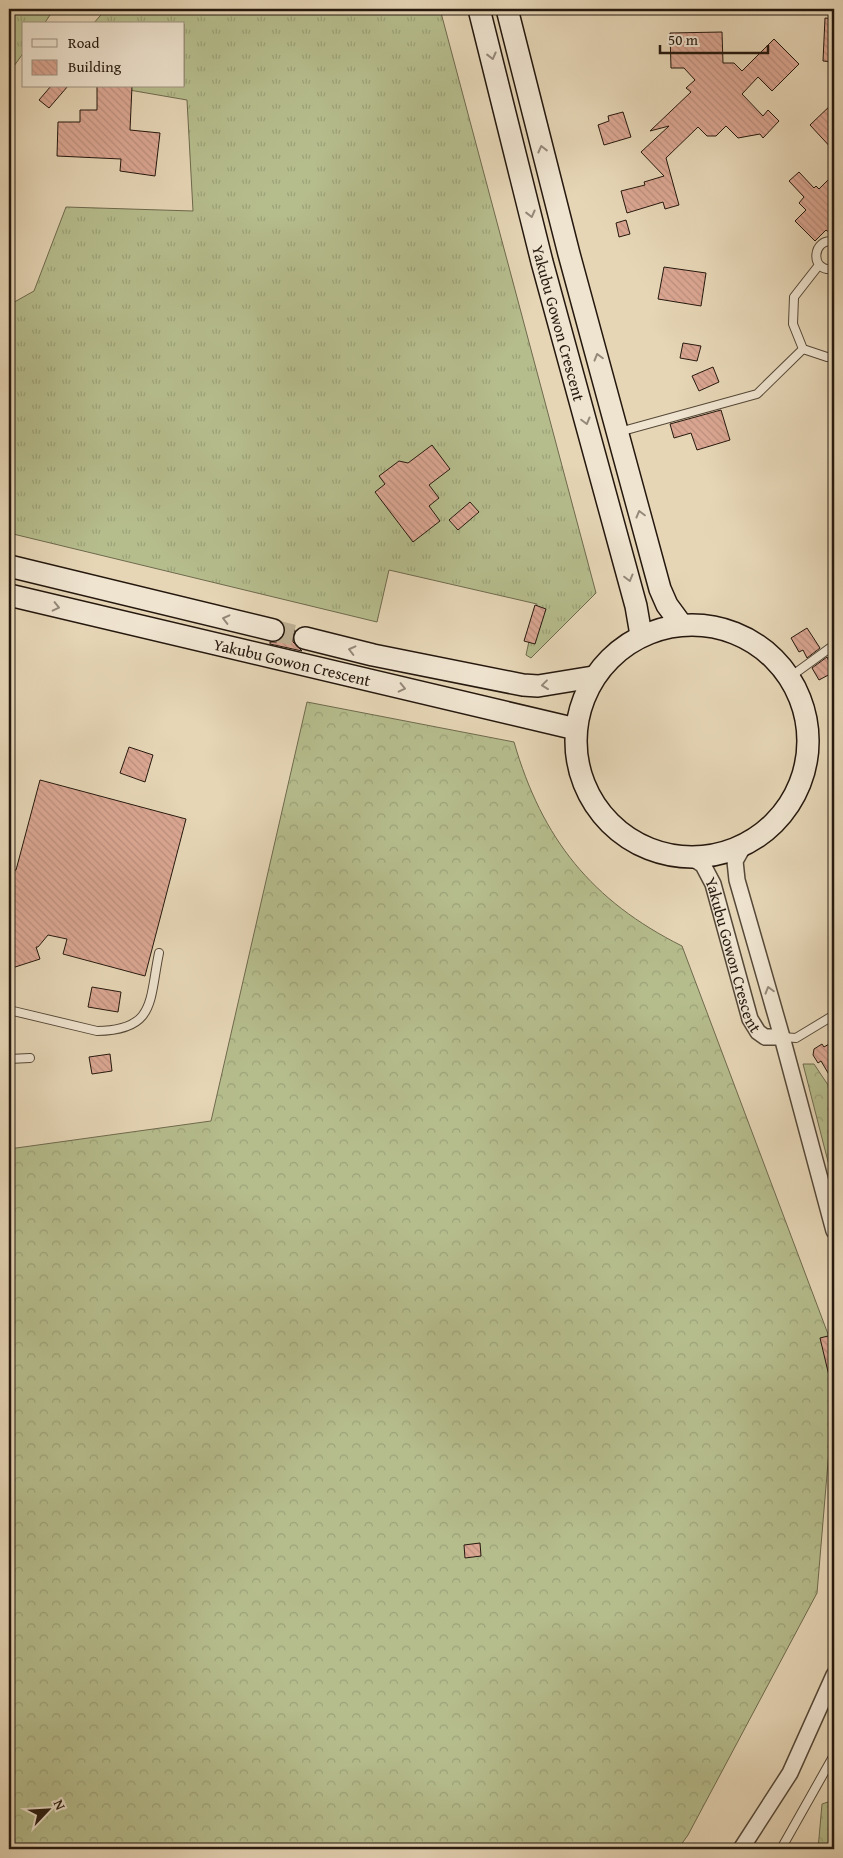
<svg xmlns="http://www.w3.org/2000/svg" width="843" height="1858" viewBox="0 0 843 1858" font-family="'Gentium Book Plus',serif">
  <defs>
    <pattern id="grass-tufts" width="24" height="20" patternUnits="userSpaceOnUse" patternTransform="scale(1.25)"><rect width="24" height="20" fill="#b6bd8d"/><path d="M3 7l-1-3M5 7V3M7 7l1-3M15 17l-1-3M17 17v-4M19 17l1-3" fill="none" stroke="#9ca278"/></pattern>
    <pattern id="forest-crowns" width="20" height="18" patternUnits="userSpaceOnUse" patternTransform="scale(1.25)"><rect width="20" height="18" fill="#b6bd8d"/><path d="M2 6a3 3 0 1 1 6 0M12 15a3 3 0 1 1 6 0" fill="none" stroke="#9ca278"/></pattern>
    <pattern id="building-back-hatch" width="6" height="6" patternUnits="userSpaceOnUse" patternTransform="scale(1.25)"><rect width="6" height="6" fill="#dba793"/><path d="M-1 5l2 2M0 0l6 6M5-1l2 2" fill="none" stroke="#bc8f7e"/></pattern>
  </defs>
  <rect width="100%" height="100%" fill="#e6d6b6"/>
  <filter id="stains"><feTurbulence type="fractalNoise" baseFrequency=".004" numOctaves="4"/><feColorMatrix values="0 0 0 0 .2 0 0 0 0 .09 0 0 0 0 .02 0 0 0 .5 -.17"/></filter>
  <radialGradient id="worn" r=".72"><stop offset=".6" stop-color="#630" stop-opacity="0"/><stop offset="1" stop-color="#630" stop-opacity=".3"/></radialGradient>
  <path fill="url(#grass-tufts)" stroke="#6e6a4e" d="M9,9H54L44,24H24V52L9,73Z
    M106,9H440L596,593L531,658L526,655L537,604L389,570L377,622L9,533V393L11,384L9,383V305L34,291L66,207L193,211L187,100L106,86H184V24H93Z"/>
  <path fill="url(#forest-crowns)" stroke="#6e6a4e" d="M307,702L514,742C542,839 592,901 682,946L834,1350V1391L817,1593L688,1835L678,1849H9V1149L211,1121Z
    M803,1064H814L834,1094V1185Z
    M834,1800V1849H818L822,1804Z"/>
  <path fill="url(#building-back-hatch)" stroke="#25180e" d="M825,18L834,19V62L823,61Z
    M722,32L723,63H734L742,71L774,39L799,64L772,91L758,77L742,94L763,116L768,110L779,121L763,138L760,134L738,138L726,126L716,136H707L698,127L666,158L679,205L665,209L663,202L627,213L621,191L645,185L644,182L664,176L641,152L669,126L650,131L691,92L686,88L695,80L684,68H671L670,33Z
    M51,86H68L49,108L39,100Z
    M97,86H132L130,130L160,133L155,176L120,171L121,159L57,156L58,122H80V110H97Z
    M834,102V151L810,125Z
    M623,112L631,137L604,145L598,125L609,121L608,116Z
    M799,172L814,188L816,186L819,189L834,174V236L826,230L815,241L795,221L806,210L799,203L804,197L789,181Z
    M626,220L630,234L619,237L616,223Z
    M664,267L706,273L701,306L658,299Z
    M683,343L701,346L697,361L680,358Z
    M713,367L719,382L699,391L692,376Z
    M721,410L730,440L697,450L691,433L674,438L670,424Z
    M432,445L450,469L429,485L439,498L429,506L440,521L413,542L375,492L385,484L379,476L399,461L408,463Z
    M470,502L479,512L458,530L449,520Z
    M535,605L546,609L535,644L524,641Z
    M285,628L295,630L293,635V642L302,651L270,644V642H276L282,639L285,633Z
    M807,628L820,648L807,658L803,650L799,652L791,638Z
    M827,657L834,672L819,680L812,668Z
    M129,747L153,755L145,782L120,773Z
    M40,780L186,819L145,976L63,954L67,939L48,935L38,947H36L40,959L9,969V870H16Z
    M92,987L121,992L118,1012L88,1007Z
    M834,1041V1083L821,1061L818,1063L813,1055L814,1049L822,1044L824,1047Z
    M110,1054L112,1071L92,1074L89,1057Z
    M832,1335L834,1344V1380H830L820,1338Z
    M480,1543L481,1556L465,1558L464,1545Z"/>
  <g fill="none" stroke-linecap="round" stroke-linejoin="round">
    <path stroke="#bfb094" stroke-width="21" stroke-dasharray="21 11" stroke-linecap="butt" d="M273,630L305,638"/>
    <defs>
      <path id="lane" d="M834,242C813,236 808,273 834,269
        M803,349L793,324L794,297L819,265
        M619,432L757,394L803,349L827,357H834
        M790,677L834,645
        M9,1010L97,1031C156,1030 149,1001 159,953
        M782,1037L796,1038L834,1015
        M9,1059L30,1058
        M781,1849L834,1755"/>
      <g id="street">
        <path d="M743,847L735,861L737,880L782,1037L834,1231"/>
        <path id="s1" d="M692,858L703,865L713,884L750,1019L758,1032L765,1037H782"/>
        <path d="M741,1849L790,1773L834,1675"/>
      </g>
      <g id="secondary">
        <path id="s2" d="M479,9L542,262L636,606L641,635"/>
        <path d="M507,9L569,254L660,589L667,605L681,624"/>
        <path d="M9,566L273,630"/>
        <path id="s3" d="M9,595L576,729"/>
        <circle cx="692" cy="741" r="116"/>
        <path d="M305,638L373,655L523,685L538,686L593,677"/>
      </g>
    </defs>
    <use href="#lane" stroke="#554838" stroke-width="10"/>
    <use href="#street" stroke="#554838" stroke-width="18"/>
    <use href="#secondary" stroke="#25180e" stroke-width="24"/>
    <use href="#lane" stroke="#efe4d0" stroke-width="8"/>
    <use href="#street" stroke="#efe4d0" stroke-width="15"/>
    <use href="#secondary" stroke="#efe4d0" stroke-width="21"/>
  </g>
  <defs><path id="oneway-chevron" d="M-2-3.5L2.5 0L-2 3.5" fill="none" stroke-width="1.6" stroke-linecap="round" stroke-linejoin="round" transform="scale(1.25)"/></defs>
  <g stroke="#948879">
    <use href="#oneway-chevron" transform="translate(492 56) rotate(76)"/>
    <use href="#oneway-chevron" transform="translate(542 149) rotate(-104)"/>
    <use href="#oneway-chevron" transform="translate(531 214) rotate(76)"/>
    <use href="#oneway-chevron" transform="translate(598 357) rotate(-106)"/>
    <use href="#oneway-chevron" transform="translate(586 421) rotate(75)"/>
    <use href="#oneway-chevron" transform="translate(640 514) rotate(-105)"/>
    <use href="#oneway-chevron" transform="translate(629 578) rotate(75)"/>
    <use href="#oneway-chevron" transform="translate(56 607) rotate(13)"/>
    <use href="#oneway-chevron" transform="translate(226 619) rotate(-166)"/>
    <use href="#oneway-chevron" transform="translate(352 650) rotate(-166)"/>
    <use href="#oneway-chevron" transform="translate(545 685) rotate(173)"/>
    <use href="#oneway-chevron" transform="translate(402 688) rotate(13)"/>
    <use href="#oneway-chevron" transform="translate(769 990) rotate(-106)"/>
  </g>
  <g text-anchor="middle" stroke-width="4" stroke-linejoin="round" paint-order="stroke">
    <g font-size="16" fill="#25180e" stroke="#efe4d0">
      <text dy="6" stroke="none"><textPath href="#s2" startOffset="324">Yakubu Gowon Crescent</textPath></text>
      <text dy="6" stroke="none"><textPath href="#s3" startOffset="291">Yakubu Gowon Crescent</textPath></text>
      <text dy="6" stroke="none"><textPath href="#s1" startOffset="108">Yakubu Gowon Crescent</textPath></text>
    </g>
  </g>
  <rect width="843" height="1858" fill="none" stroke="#e6d6b6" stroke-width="30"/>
  <rect x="10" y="10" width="823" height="1838" fill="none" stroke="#25180e" stroke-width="2.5"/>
  <rect x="15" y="15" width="813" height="1828" fill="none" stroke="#25180e"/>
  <rect x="22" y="22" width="162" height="65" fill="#efe4d0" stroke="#9e9282"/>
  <rect x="32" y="39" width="25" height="8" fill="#efe4d0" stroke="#9e9282"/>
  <text x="68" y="48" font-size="15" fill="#25180e">Road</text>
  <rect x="32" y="60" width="25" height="15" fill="url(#building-back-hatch)" stroke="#9e9282"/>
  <text x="68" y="72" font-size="15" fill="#25180e">Building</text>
  <g transform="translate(48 1810) rotate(65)" stroke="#efe4d0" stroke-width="4" paint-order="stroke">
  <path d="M0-4L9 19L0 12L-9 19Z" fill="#25180e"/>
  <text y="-8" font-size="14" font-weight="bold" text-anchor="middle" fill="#25180e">N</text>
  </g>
  <path d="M660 45v8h108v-8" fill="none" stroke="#25180e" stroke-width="2.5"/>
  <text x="668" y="45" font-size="15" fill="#25180e" stroke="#efe4d0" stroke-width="4" paint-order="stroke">50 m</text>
  <rect width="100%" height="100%" filter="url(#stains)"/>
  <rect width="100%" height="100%" fill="url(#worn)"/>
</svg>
